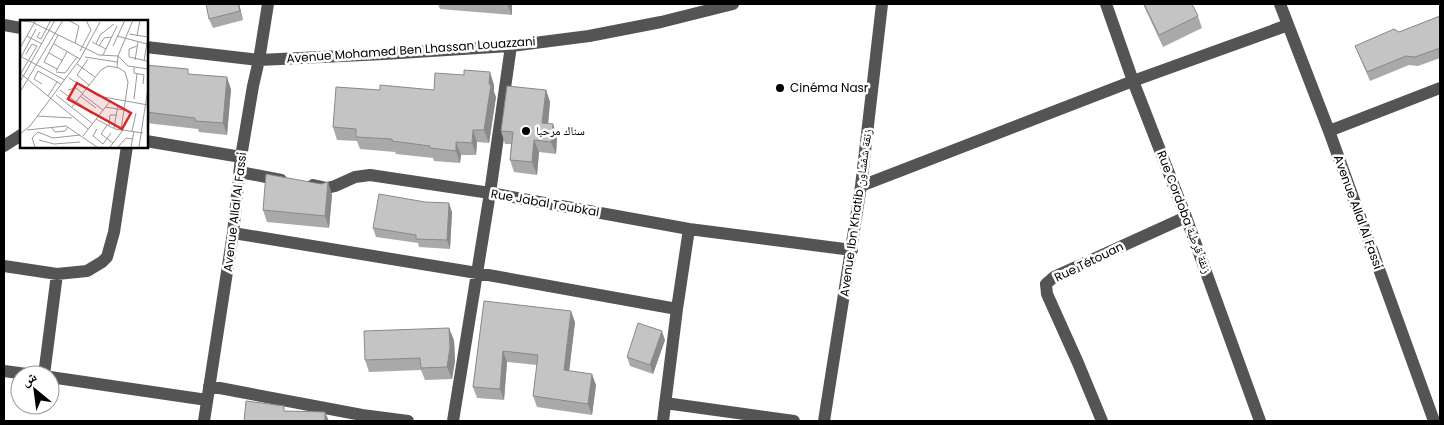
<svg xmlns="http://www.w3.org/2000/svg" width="1444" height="425" viewBox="0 0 1444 425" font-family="Poppins,'Noto Naskh Arabic',sans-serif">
  <rect width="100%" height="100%" fill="#fff"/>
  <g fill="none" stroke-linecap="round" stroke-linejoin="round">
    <path stroke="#545454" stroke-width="12" d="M1106,4L1133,81L1186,217L1260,421
      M1280,4L1329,131L1434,421
      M4,25L21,28
      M146,47L259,60L384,54L511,46L589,36L661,22L733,4
      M1329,131L1440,88
      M146,141L241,157
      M4,146L21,135
      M240,172L281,180
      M313,185L327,188L335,186L355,177L370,175L490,193L689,229L852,250
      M861,186L1133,81L1288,25
      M233,233L477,273L677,309
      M4,266L57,274L87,271L102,262L107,257L114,232L127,146
      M4,371L34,375
      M44,375L57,274
      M50,377L207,400
      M209,386L362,415L408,421
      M665,403L794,421
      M204,421L233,233L241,157L253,86L259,60L268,4
      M453,421L490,193L511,46
      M663,421L677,309L689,229
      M824,421L861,186L882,4
      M1102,421L1078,363L1047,294L1046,284L1054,277L1186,217"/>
  </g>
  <path fill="#a9a9a9" d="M206,4H239L243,20L213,28L209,19Z
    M438,4H512V15L440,9Z
    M1143,4H1192L1198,16L1202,28L1163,47Z
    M1440,16V58L1418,66L1409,65L1370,81L1355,46L1399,32Z
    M146,65L190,74L231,89L227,135L199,132L198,129L146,123Z
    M494,85V92L496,97L489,143L477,142L476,155H461L460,163L434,161L433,158L396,154L395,152L360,149L357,141L337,140L333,127L380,90H434Z
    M546,90L550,102L548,124H553L557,137L556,154L539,152L537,175L514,172L510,160L511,144H505L501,131Z
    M328,182L332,195L329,228L267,222L263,210L321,184Z
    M452,212L450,249L419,247L418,243L376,237L373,228Z
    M484,301L575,322L569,371L596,385L592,415L537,407L533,396L537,365L507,362L504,400L477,398L473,387Z
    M454,340L455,361L452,379L425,380L421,370L369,372L365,360Z
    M665,340L653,374L630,366L627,357Z"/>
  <path fill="#898989" d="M238,4H239L243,20L240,11Z
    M507,4H512V15Z
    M490,72L494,85V92L496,97L489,143L484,130Z
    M227,77L231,89L227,135L223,123Z
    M546,90L550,102L547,136L542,123Z
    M553,124L557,137L556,154L551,142Z
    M473,130L477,142L476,155L472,143Z
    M534,140L539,152L537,175L532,162Z
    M456,142L461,155L460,163L456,151Z
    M328,182L332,195L329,228L325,216Z
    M449,203L452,212L450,249L447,240Z
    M571,311L575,322L568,381L564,370Z
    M449,328L454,340L455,361L452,379L447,367Z
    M662,331L665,340L653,374L650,365Z
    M503,351L507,362L504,400L500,389Z
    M592,374L596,385L592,415L588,404Z
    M325,412L329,421H325Z"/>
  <path fill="#c4c4c4" stroke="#898989" d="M206,4H238L240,11L209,19Z
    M1144,4H1192L1198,16L1159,35Z
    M1440,16V48L1415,57L1406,56L1367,72L1355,46L1394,29L1399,32Z
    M146,65L188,69V74L227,77L223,123L195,121V118L146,112Z
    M464,70L490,72L489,84L491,85L484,130H473L472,143L456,142V151L430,148V146L392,141V139L356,137V129L333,127L336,87L380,90V85L434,90L435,73L464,75Z
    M507,86L546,90L542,123L553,124L551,142L534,140L532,162L510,160L513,132L501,131Z
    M266,174L321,184L328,182L325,216L263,210Z
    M379,194L425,202L449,203L447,240L416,239V235L373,228Z
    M484,301L571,311L564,370L592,374L588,404L533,396L538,355L503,351L500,389L473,387Z
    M638,323L662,331L650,365L627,357Z
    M449,328L450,348L447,367L421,368L420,358L365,360L364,331Z
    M246,401L284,406V411L325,412V421H244Z"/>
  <g fill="#000" stroke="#fff" stroke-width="2">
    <circle cx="780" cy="88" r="5"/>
    <circle cx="526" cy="131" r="5"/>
  </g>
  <g text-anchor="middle" stroke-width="5" stroke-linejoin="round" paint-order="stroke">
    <g font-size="12" fill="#000" stroke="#fff">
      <text transform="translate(411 50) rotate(-4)" y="4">Avenue Mohamed Ben Lhassan Louazzani</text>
      <text transform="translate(545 203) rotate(10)" y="4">Rue Jabal Toubkal</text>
      <text transform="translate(235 212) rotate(-83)" y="4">Avenue Allal Al Fassi</text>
      <text transform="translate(1184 212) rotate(69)" y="4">Rue Cordoba زنقة قرطبة</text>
      <text transform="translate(1358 212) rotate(70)" y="4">Avenue Allal Al Fassi</text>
      <text transform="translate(856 213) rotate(-82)" y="4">Avenue Ibn Khatib زنقة شفشاون</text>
      <text transform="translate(1089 262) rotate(-26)" y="4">Rue Tétouan</text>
    </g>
    <g font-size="12" fill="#000" stroke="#fff" text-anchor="start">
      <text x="790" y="92">Cinéma Nasr</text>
      <text x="536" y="135">سناك مرحبا</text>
    </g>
  </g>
  <g transform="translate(20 20)">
    <rect width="128" height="128" fill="#fff"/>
    <path fill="none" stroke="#999" stroke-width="1" d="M48,0L59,6L55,23M0,1L12,2L79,35L98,36L108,46L128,49M20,12L17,17L21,19L31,0M109,14L128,17M7,16L22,24M97,16L127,24M117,16L120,0M72,22L86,29M34,24L60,39M76,24L80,15L94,4M79,26L84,18L91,17M93,26L105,0M0,28L16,0M60,31L71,10L66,0M29,33L43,41M83,35L97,6M0,36L45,60M1,37L16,9M65,37L97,42M109,37L127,41M109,37V29L117,26M68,39L57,55L69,65M115,40L118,22M124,41L128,17M57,44L75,57M97,47L98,36L113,0M114,47V53L124,55L123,64M37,49L24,42L38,15M36,51L47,32M36,52L45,53L57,37M0,53L68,109M1,53L17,26L12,24L6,34M49,58L78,76L128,85M0,62L35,0M22,64L14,59L18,51L41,64M40,70L56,82M48,70L56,68L62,73M0,72L43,0M62,74L83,90M36,75L73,104M28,76L37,62M60,76L76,88M114,79L117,54M56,81L72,94M52,87L81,50L88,46L99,48L105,52L108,62L101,110M85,87L104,90M17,96L52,98M76,99L95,109L123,113M87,105L81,114L93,123M89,106L90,95H97M31,107L35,112L45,111L48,107M94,108L98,85M77,109L73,116L83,124L91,113M7,110L46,106L77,127M112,111L116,93M0,114L10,106L60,39L80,2M63,116L91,80M19,120L34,124L60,122M15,127L12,118L18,112L33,118L60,115M90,127L103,110M98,127L106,118L112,119M111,127L114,111M119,127L128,68"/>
    <path fill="#d62828" fill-opacity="0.15" stroke="#d62828" stroke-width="2.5" d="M57,63L111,93L102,109L48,79Z"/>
    <rect width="128" height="128" fill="none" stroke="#000" stroke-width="2.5"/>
  </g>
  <rect width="1444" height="425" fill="none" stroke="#000000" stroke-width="10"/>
  <g transform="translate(35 390) rotate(331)"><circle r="24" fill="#ffffff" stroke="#999999"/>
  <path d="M0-4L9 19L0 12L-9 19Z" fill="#000000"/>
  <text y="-8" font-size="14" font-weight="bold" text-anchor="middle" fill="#000000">ش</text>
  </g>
</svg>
